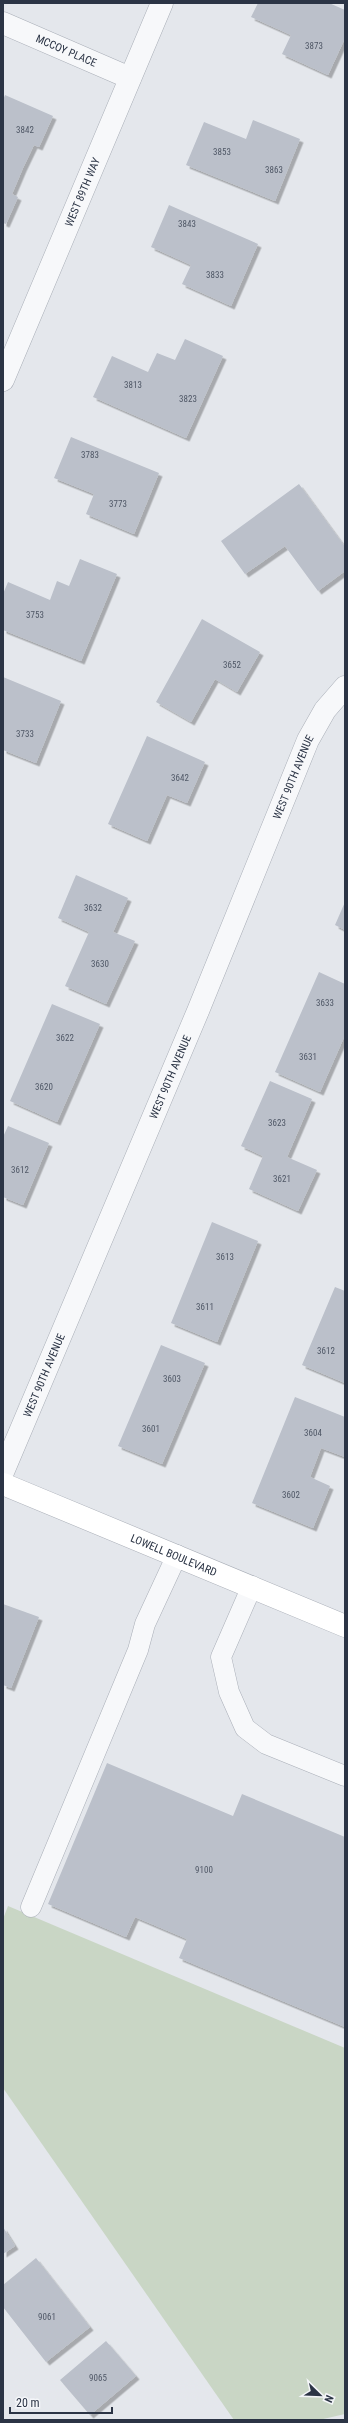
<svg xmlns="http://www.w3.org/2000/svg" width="348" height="2423" viewBox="0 0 348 2423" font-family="'Roboto Condensed',sans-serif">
  <defs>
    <filter id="shadow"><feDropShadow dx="3.5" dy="3.5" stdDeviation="0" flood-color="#0004"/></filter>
  </defs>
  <rect width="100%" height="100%" fill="#e4e7ec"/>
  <path fill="#c9d6c5" d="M8,1906L345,2048V2414L319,2420H234L3,2088V1919Z"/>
  <path fill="#bbc0ca" filter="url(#shadow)" d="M258,3H329L345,10V38L328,75L282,54L291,35L251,17Z
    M5,95L53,116L39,147L34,145L23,168L12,194L18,197L6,224L3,223V100Z
    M253,120L300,139L275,201L186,165L204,122L246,139Z
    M169,205L258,244L231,306L182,284L191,265L151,247Z
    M185,339L223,356L186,438L93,397L112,356L148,372L157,353L175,360Z
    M71,437L159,473L134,534L86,514L94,494L54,478Z
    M299,484L345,547V571L318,591L285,546L245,574L221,541Z
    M80,559L117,574L81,661L3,630V594L8,582L50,600L57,581L69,586Z
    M202,619L260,652L237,692L215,679L191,722L156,702Z
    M3,677L61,701L36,763L3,750Z
    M147,736L205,762L187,803L167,795L147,841L108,824Z
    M76,875L128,898L113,932L135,941L106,1004L65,986L89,932L58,918Z
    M345,902V930L335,925Z
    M319,972L345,984V1035L320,1092L275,1072Z
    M52,1004L100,1024L57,1122L10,1101Z
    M270,1081L312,1099L287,1157L317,1170L298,1211L249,1189L263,1156L241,1146Z
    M8,1126L49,1143L23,1205L3,1197V1137Z
    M212,1222L258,1241L217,1342L171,1323Z
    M335,1287L345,1291V1383L302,1365Z
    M161,1345L205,1363L162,1464L118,1446Z
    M295,1397L345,1417V1457L321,1448L310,1477L330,1486L313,1528L252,1503Z
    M3,1604L39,1617L11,1688L3,1685Z
    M107,1763L233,1816L242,1794L345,1837V2027L179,1958L187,1939L135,1917L126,1937L48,1904Z
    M3,2227L15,2246L3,2254Z
    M36,2258L90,2327L46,2362L3,2307V2285Z
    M106,2341L136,2376L90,2415L60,2380Z"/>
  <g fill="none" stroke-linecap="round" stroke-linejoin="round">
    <defs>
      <path id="lane" d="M252,1586L221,1657L229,1692L245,1728L266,1744L345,1776
        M31,1907L138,1650L145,1624L177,1555"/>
      <g id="street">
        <path id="s1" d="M3,23L130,78"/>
        <path id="s2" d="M3,380L162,3"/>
        <path id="s3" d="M3,1472L198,1011L308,740L325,710L345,687"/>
      </g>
      <g id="secondary">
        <path id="s4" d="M3,1484L345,1626"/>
      </g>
    </defs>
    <use href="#lane" stroke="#a9aeb7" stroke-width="21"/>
    <use href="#street" stroke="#a9aeb7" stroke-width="23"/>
    <use href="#secondary" stroke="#a9aeb7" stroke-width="23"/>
    <use href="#lane" stroke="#f7f8fa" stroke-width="20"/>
    <use href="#street" stroke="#f7f8fa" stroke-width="22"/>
    <use href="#secondary" stroke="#fff" stroke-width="22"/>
  </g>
  <g text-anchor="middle" stroke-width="3.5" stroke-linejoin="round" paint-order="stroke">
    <g font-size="9" fill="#4f5766">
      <text x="314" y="49">3873</text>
      <text x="25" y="133">3842</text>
      <text x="222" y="155">3853</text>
      <text x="274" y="173">3863</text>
      <text x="187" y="227">3843</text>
      <text x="215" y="278">3833</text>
      <text x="133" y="388">3813</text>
      <text x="188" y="402">3823</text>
      <text x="90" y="458">3783</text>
      <text x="118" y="507">3773</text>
      <text x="35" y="618">3753</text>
      <text x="232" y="668">3652</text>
      <text x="25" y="737">3733</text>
      <text x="180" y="781">3642</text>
      <text x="93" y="911">3632</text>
      <text x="100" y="967">3630</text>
      <text x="325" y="1006">3633</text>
      <text x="65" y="1041">3622</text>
      <text x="308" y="1060">3631</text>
      <text x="44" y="1090">3620</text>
      <text x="277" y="1126">3623</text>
      <text x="20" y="1173">3612</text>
      <text x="282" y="1182">3621</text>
      <text x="225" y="1260">3613</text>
      <text x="205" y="1310">3611</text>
      <text x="326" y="1354">3612</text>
      <text x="172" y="1382">3603</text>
      <text x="151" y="1432">3601</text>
      <text x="313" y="1436">3604</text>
      <text x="291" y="1498">3602</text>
      <text x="204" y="1873">9100</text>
      <text x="47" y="2320">9061</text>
      <text x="98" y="2381">9065</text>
    </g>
    <g font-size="11" fill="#2b3445" stroke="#f4f6f9">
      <text dy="4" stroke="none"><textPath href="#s1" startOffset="69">MCCOY PLACE</textPath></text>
      <text dy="4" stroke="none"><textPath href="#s2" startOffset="204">WEST 89TH WAY</textPath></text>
      <text dy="4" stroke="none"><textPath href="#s3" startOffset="753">WEST 90TH AVENUE</textPath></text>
      <text dy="4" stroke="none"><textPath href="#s3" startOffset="429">WEST 90TH AVENUE</textPath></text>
      <text dy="4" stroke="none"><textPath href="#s3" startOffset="105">WEST 90TH AVENUE</textPath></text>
      <text dy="4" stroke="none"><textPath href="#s4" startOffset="185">LOWELL BOULEVARD</textPath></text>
    </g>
  </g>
  <rect width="348" height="2423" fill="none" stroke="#2b3445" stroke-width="8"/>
  <g transform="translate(320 2395) rotate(113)" stroke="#f4f6f9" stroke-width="3" paint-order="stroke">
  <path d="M0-3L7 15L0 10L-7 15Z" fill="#2b3445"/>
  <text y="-6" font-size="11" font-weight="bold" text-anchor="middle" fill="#2b3445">N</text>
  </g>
  <path d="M10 2407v6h102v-6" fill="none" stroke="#2b3445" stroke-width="2"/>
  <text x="16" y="2407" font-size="12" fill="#2b3445" stroke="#f4f6f9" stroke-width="3" paint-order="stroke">20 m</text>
</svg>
